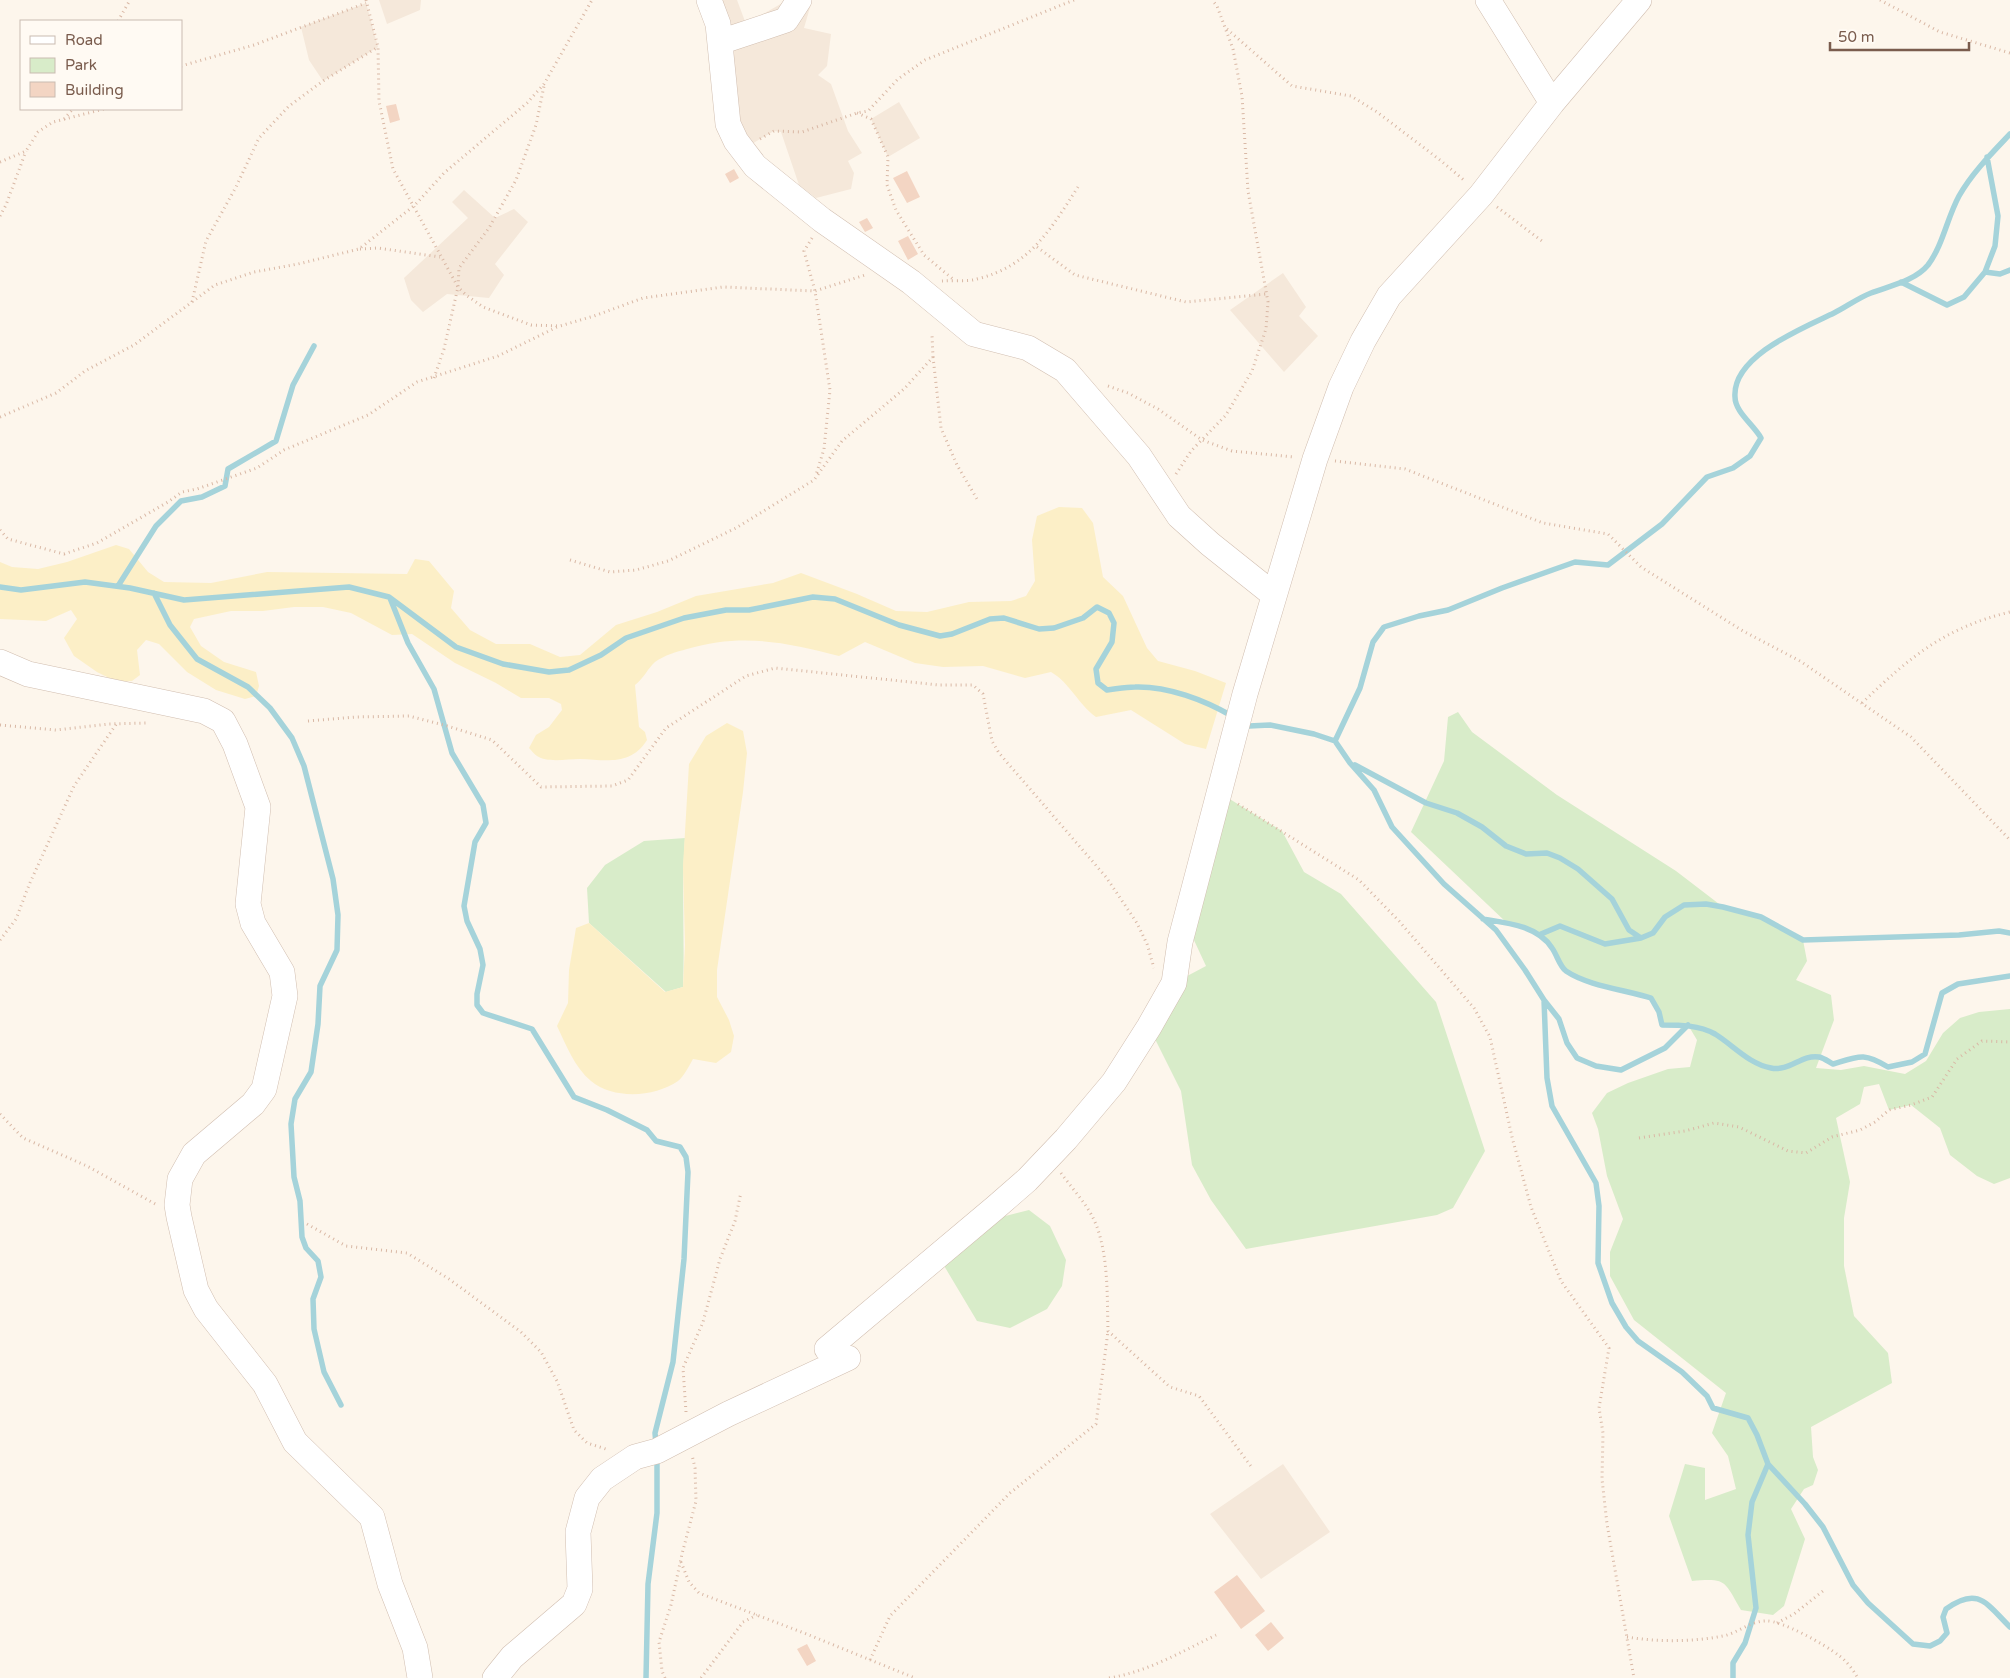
<svg xmlns="http://www.w3.org/2000/svg" width="2010" height="1678" viewBox="0 0 2010 1678" font-family="'Varela Round',sans-serif">
  <rect width="100%" height="100%" fill="#fdf6ec"/>
  <path fill="#f5e8da" d="M379,0H421L420,10L387,24Z
    M709,0H737L746,24L784,2L811,4L804,28L831,34L827,66L818,75L831,84L848,131L862,153L848,161L854,173L851,189L816,198L799,185L781,132L774,131L743,149Z
    M366,3L378,47L323,81L309,60L301,27Z
    M899,102L920,138L888,157L871,119Z
    M464,190L495,218L514,209L528,222L495,264L504,275L489,298L447,294L423,312L411,300L404,278L468,218L452,202Z
    M1283,273L1306,307L1299,316L1318,336L1284,372L1230,310Z
    M1283,1464L1330,1532L1261,1579L1210,1514Z"/>
  <path fill="#d8ecc9" d="M1458,712L1472,732L1557,795L1676,871L1723,907L1761,917L1803,940L1807,961L1796,980L1831,995L1834,1020L1816,1068L1841,1070L1864,1066L1905,1074L1926,1061L1943,1033L1960,1018L1979,1012L2010,1009V1178L1994,1184L1977,1176L1950,1155L1940,1128L1911,1105L1889,1110L1879,1084L1864,1087L1860,1104L1836,1118L1850,1182L1844,1218V1266L1854,1316L1888,1353L1892,1383L1811,1427L1813,1457L1818,1470L1813,1485L1804,1489L1791,1509L1805,1539L1784,1606L1773,1615L1741,1610C1724,1581 1727,1578 1692,1581L1669,1516L1685,1464L1705,1468V1500L1736,1489L1728,1456L1712,1433L1726,1393L1634,1320L1610,1276V1252L1623,1219L1607,1176L1598,1129L1592,1113L1607,1093L1628,1083L1668,1069L1690,1067L1697,1040L1688,1025H1662L1659,1012L1651,998L1602,985L1565,971L1552,947L1541,934L1507,923L1411,832L1444,761L1448,717Z
    M1228,798L1282,831L1304,872L1341,894L1436,1002L1485,1151L1453,1208L1437,1215L1246,1249L1211,1200L1192,1165L1181,1091L1149,1027L1174,983L1206,966L1186,923Z
    M685,838C681,888 685,937 683,987L666,992L589,923L587,888L605,865L644,841Z
    M1029,1210L1050,1226L1066,1260L1062,1286L1047,1309L1010,1328L977,1321L943,1264L986,1221Z"/>
  <path fill="#fcefc7" d="M1059,507L1082,508L1093,523L1103,577L1123,596L1147,648L1158,661L1195,671L1226,683L1206,749L1185,744L1131,710L1096,717C1078,704 1070,683 1051,672L1025,678L983,666L943,667L915,663L865,642L839,656C786,642 741,633 687,649C676,652 665,655 655,662C648,668 644,678 635,685L639,727L645,732L647,740C631,766 606,760 580,759C567,759 547,763 537,756C534,754 531,750 529,748L536,735L549,727L562,710L561,704L549,698H521L496,683L455,663L412,634L392,635L351,613L323,607H294L263,611H231L194,619L190,627L201,646L224,662L256,672L259,686L256,696L245,699L216,690L187,672L159,644L146,640L137,650L140,675L132,681L117,682L97,672L74,656L64,638L77,619L71,610L46,621L0,619V562L12,567L38,569L67,562L116,545L129,549L148,572L164,582L211,583L267,572L407,574L415,559L429,561L454,591L451,608L470,630L496,644H530L560,657L580,655L616,625L657,612L696,596L773,583L801,573L857,594L896,611L927,612L969,602L1011,601L1026,596L1035,581L1032,540L1037,516Z
    M727,723L743,731L747,753L743,792L717,970V997L729,1020L734,1036L731,1052L716,1063L693,1059C689,1066 684,1076 678,1081C655,1097 614,1100 591,1081C575,1068 566,1045 557,1026L568,1003L569,970L576,928L589,923L665,992L683,987L685,945L683,866L689,764L706,736Z"/>
  <g fill="none" stroke-linecap="round" stroke-linejoin="round">
    <path stroke="#a5d3da" stroke-width="5.5" d="M1985,272L2000,274L2010,270
      M1901,282L1947,305L1964,297L1985,272L1995,246L1998,216L1987,157
      M118,586L156,526L181,501L202,497L225,486L228,469L276,441L293,385L314,346
      M0,587L21,590L85,582L130,588L184,600L349,587L389,597L456,647L503,664L549,672L569,670L601,655L626,638L684,618L726,610H749L813,597L835,599L899,625L940,636L952,634L990,619L1004,618L1039,629L1054,628L1083,618L1097,607L1109,613L1114,623L1112,642L1096,669L1098,683L1107,690C1116,689 1126,687 1135,687C1168,686 1204,700 1232,716
      M154,593L170,625L197,659L248,687L270,708L292,738L304,766L333,879L338,915L337,950L320,986L318,1024L311,1072L295,1099L291,1124L294,1177L300,1201L302,1237L306,1248L318,1261L321,1277L313,1299L314,1329L324,1372L341,1405
      M390,598L408,643L434,689L452,753L483,805L486,823L475,842L464,906L467,921L480,949L483,965L477,994V1005L483,1013L532,1029L574,1097L607,1110L647,1130L656,1141L680,1147L686,1157L688,1172L684,1259L673,1362L655,1433L656,1444
      M1244,724L1249,726L1270,725L1314,734L1335,741L1350,763L1374,790L1392,827L1444,884L1496,930L1525,970L1544,1000L1547,1078L1552,1106L1596,1183L1599,1206L1598,1263L1612,1303L1626,1327L1638,1341L1682,1372L1707,1396L1713,1408L1748,1418L1757,1435L1768,1464L1805,1504L1823,1527L1853,1585L1868,1603L1913,1644L1930,1646L1940,1641L1947,1633L1943,1617L1946,1609C1978,1586 1986,1603 2010,1627
      M1335,741L1360,688L1373,642L1384,627L1419,616L1448,610L1502,588L1575,562L1608,565L1662,524L1707,477L1733,468L1750,456L1761,438C1754,425 1735,412 1735,397C1732,356 1803,328 1834,313C1846,307 1858,298 1871,293C1889,286 1915,281 1928,265C1943,245 1947,218 1959,196C1972,173 1992,153 2010,134
      M1355,765L1426,803L1457,813L1482,827L1506,846L1526,854L1547,853L1560,858L1578,869L1612,899L1629,930L1641,938L1653,933L1665,917L1684,905L1706,904L1723,907L1761,917L1803,940L1959,935L1999,931L2010,933
      M1483,919C1508,923 1538,926 1552,948C1557,955 1560,967 1566,971C1588,986 1626,990 1651,998L1659,1012L1662,1025C1680,1025 1699,1025 1715,1034C1733,1045 1749,1064 1771,1068C1789,1072 1802,1054 1819,1057C1824,1058 1829,1062 1833,1064C1859,1056 1864,1052 1888,1067L1912,1062L1925,1054L1942,993L1958,984L2010,976
      M1541,934L1560,926L1605,944L1641,938
      M1544,1000L1559,1019L1567,1043L1577,1058L1596,1066L1621,1070L1665,1048L1688,1025
      M646,1678L648,1584L657,1513V1458
      M1733,1678V1663L1745,1643L1756,1608L1748,1535L1752,1502L1768,1464"/>
  </g>
  <path fill="#f3d5c3" d="M396,104L400,120L390,123L386,106Z
    M734,169L739,178L730,183L725,174Z
    M907,171L920,197L907,203L893,178Z
    M867,218L873,228L865,232L859,222Z
    M908,236L918,254L908,260L898,241Z
    M1237,1575L1265,1611L1241,1629L1214,1592Z
    M1271,1622L1284,1638L1268,1651L1255,1635Z
    M807,1644L816,1661L807,1666L797,1649Z"/>
  <g fill="none" stroke-linecap="round" stroke-linejoin="round">
    <defs>
      <path id="minor" d="M709,0L718,24L728,124L736,141L755,166L822,220L911,282L974,334L1028,348L1065,370L1139,456L1179,516L1210,544L1274,595
        M1488,0L1552,103
        M720,42L786,20L799,0
        M0,662L28,674L204,711L223,721L235,744L258,807L248,904L253,923L282,972L285,996L264,1089L253,1104L194,1154L180,1179L177,1205L179,1217L196,1290L206,1309L265,1384L295,1442L372,1517L390,1584L415,1648L420,1678
        M827,1349L996,1207L1027,1180L1066,1139L1114,1082L1149,1027L1174,983L1180,942L1245,694L1315,459L1341,387L1363,341L1389,296L1481,195L1552,103L1639,0
        M495,1678L512,1657L574,1604L580,1589L578,1532L587,1498L602,1479L635,1457L657,1451L728,1414L848,1358"/>
    </defs>
    <use href="#minor" stroke="#d1beb0" stroke-width="26"/>
    <path stroke="#d9b8a5" stroke-width="3" stroke-dasharray="1 4" stroke-linecap="butt" d="M366,0L378,47L379,101L393,169L458,287L466,295L483,307L531,325L560,326L594,316L643,298L723,287L815,291L865,275
      M1880,0L1940,32L2010,53
      M118,21L130,0
      M1227,29L1292,86L1351,96L1377,112L1440,160L1465,181
      M181,66L254,45L366,3
      M857,113L871,119L888,157L887,185L896,210L924,255L954,280
      M64,119L73,109
      M760,139L774,131L802,132L857,113L868,111L898,79L925,60L1074,0
      M0,162L26,151L38,132L53,122L104,109
      M1497,207L1542,241
      M0,216L6,205L26,151
      M812,238L804,251L815,291L830,390L824,449L816,475
      M1037,247L1075,275L1186,302L1266,294
      M360,249L378,248L440,257
      M942,281C953,280 967,282 977,279C1030,266 1050,230 1078,187
      M192,302L206,241L236,187L259,138L289,106L323,81L378,47
      M933,357L941,428L957,465L977,499
      M434,378L444,349L458,287L459,268L489,228L516,180L536,125L544,86
      M1108,386L1128,393L1158,409L1202,440L1232,451L1294,457
      M0,417L56,393L85,371L134,345L215,285L254,272L298,264L359,249L415,205L444,173L527,103L544,84L592,0
      M1335,461L1405,469L1543,523L1608,534L1641,567L1743,631L1800,661L1911,737L2010,840
      M1176,474L1191,451L1226,415L1252,371L1266,329L1268,302L1248,191L1242,96L1233,49L1217,6L1212,0
      M0,530L8,539L64,554L97,543L168,502L182,492L197,489L257,468L284,450L368,415L417,382L498,356L559,326
      M570,560L610,572L636,570L668,561L736,528L814,480L842,441L904,389L933,357L932,335
      M1862,703C1910,657 1944,628 2010,612
      M308,721L356,717L409,716L444,725L492,740L541,787L612,786L628,780L666,728L746,676L775,668L939,685H973L983,694L992,741L999,753L1106,877L1137,923L1147,944L1154,968
      M0,725L56,730L109,724L149,723
      M1238,804L1359,880L1399,921L1474,1008L1490,1037L1512,1137L1531,1207L1561,1281L1609,1348L1599,1408L1603,1433L1602,1479L1607,1524L1634,1678
      M0,940L16,919L29,885L74,786L117,723
      M0,1114L23,1138L87,1166L157,1205
      M1639,1138L1685,1131L1714,1123L1739,1127L1788,1151L1806,1153L1832,1137L1860,1130L1875,1122L1889,1110L1911,1105L1932,1097L1957,1059L1982,1041L2010,1042
      M1061,1173C1071,1187 1083,1200 1091,1214C1109,1246 1107,1295 1108,1331L1170,1387L1199,1396L1253,1469
      M307,1224L346,1246L407,1253L449,1279L521,1332L541,1352L557,1381L574,1430L587,1443L609,1450
      M686,1412L683,1368L703,1322L720,1259L735,1221L741,1192
      M681,1562L689,1582L699,1593L804,1633L915,1678
      M1777,1623L1794,1614L1823,1591
      M1627,1637C1658,1642 1692,1642 1723,1636C1738,1633 1750,1621 1766,1621C1781,1620 1826,1645 1838,1655C1846,1660 1853,1670 1858,1678
      M870,1660L890,1616L1010,1493L1096,1424L1108,1331
      M665,1678L662,1671L659,1642L671,1605L682,1554L696,1501L695,1468L692,1455
      M701,1678L743,1622L757,1615
      M1109,1678C1147,1672 1181,1652 1216,1635"/>
    <use href="#minor" stroke="#fff" stroke-width="25"/>
  </g>
  <rect x="20" y="20" width="162" height="90" fill="#fffaf3" stroke="#cabbb1"/>
  <rect x="30" y="36" width="25" height="8" fill="#ffffff" stroke="#cabbb1"/>
  <text x="65" y="45" font-size="15" fill="#7a5c4d">Road</text>
  <rect x="30" y="58" width="25" height="15" fill="#d8ecc9" stroke="#cabbb1"/>
  <text x="65" y="70" font-size="15" fill="#7a5c4d">Park</text>
  <rect x="30" y="82" width="25" height="15" fill="#f3d5c3" stroke="#cabbb1"/>
  <text x="65" y="95" font-size="15" fill="#7a5c4d">Building</text>
  <path d="M1830 42v8h139v-8" fill="none" stroke="#7a5c4d" stroke-width="2.5"/>
  <text x="1838" y="42" font-size="15" fill="#7a5c4d" stroke="#fffaf3" stroke-width="4" paint-order="stroke">50 m</text>
</svg>
